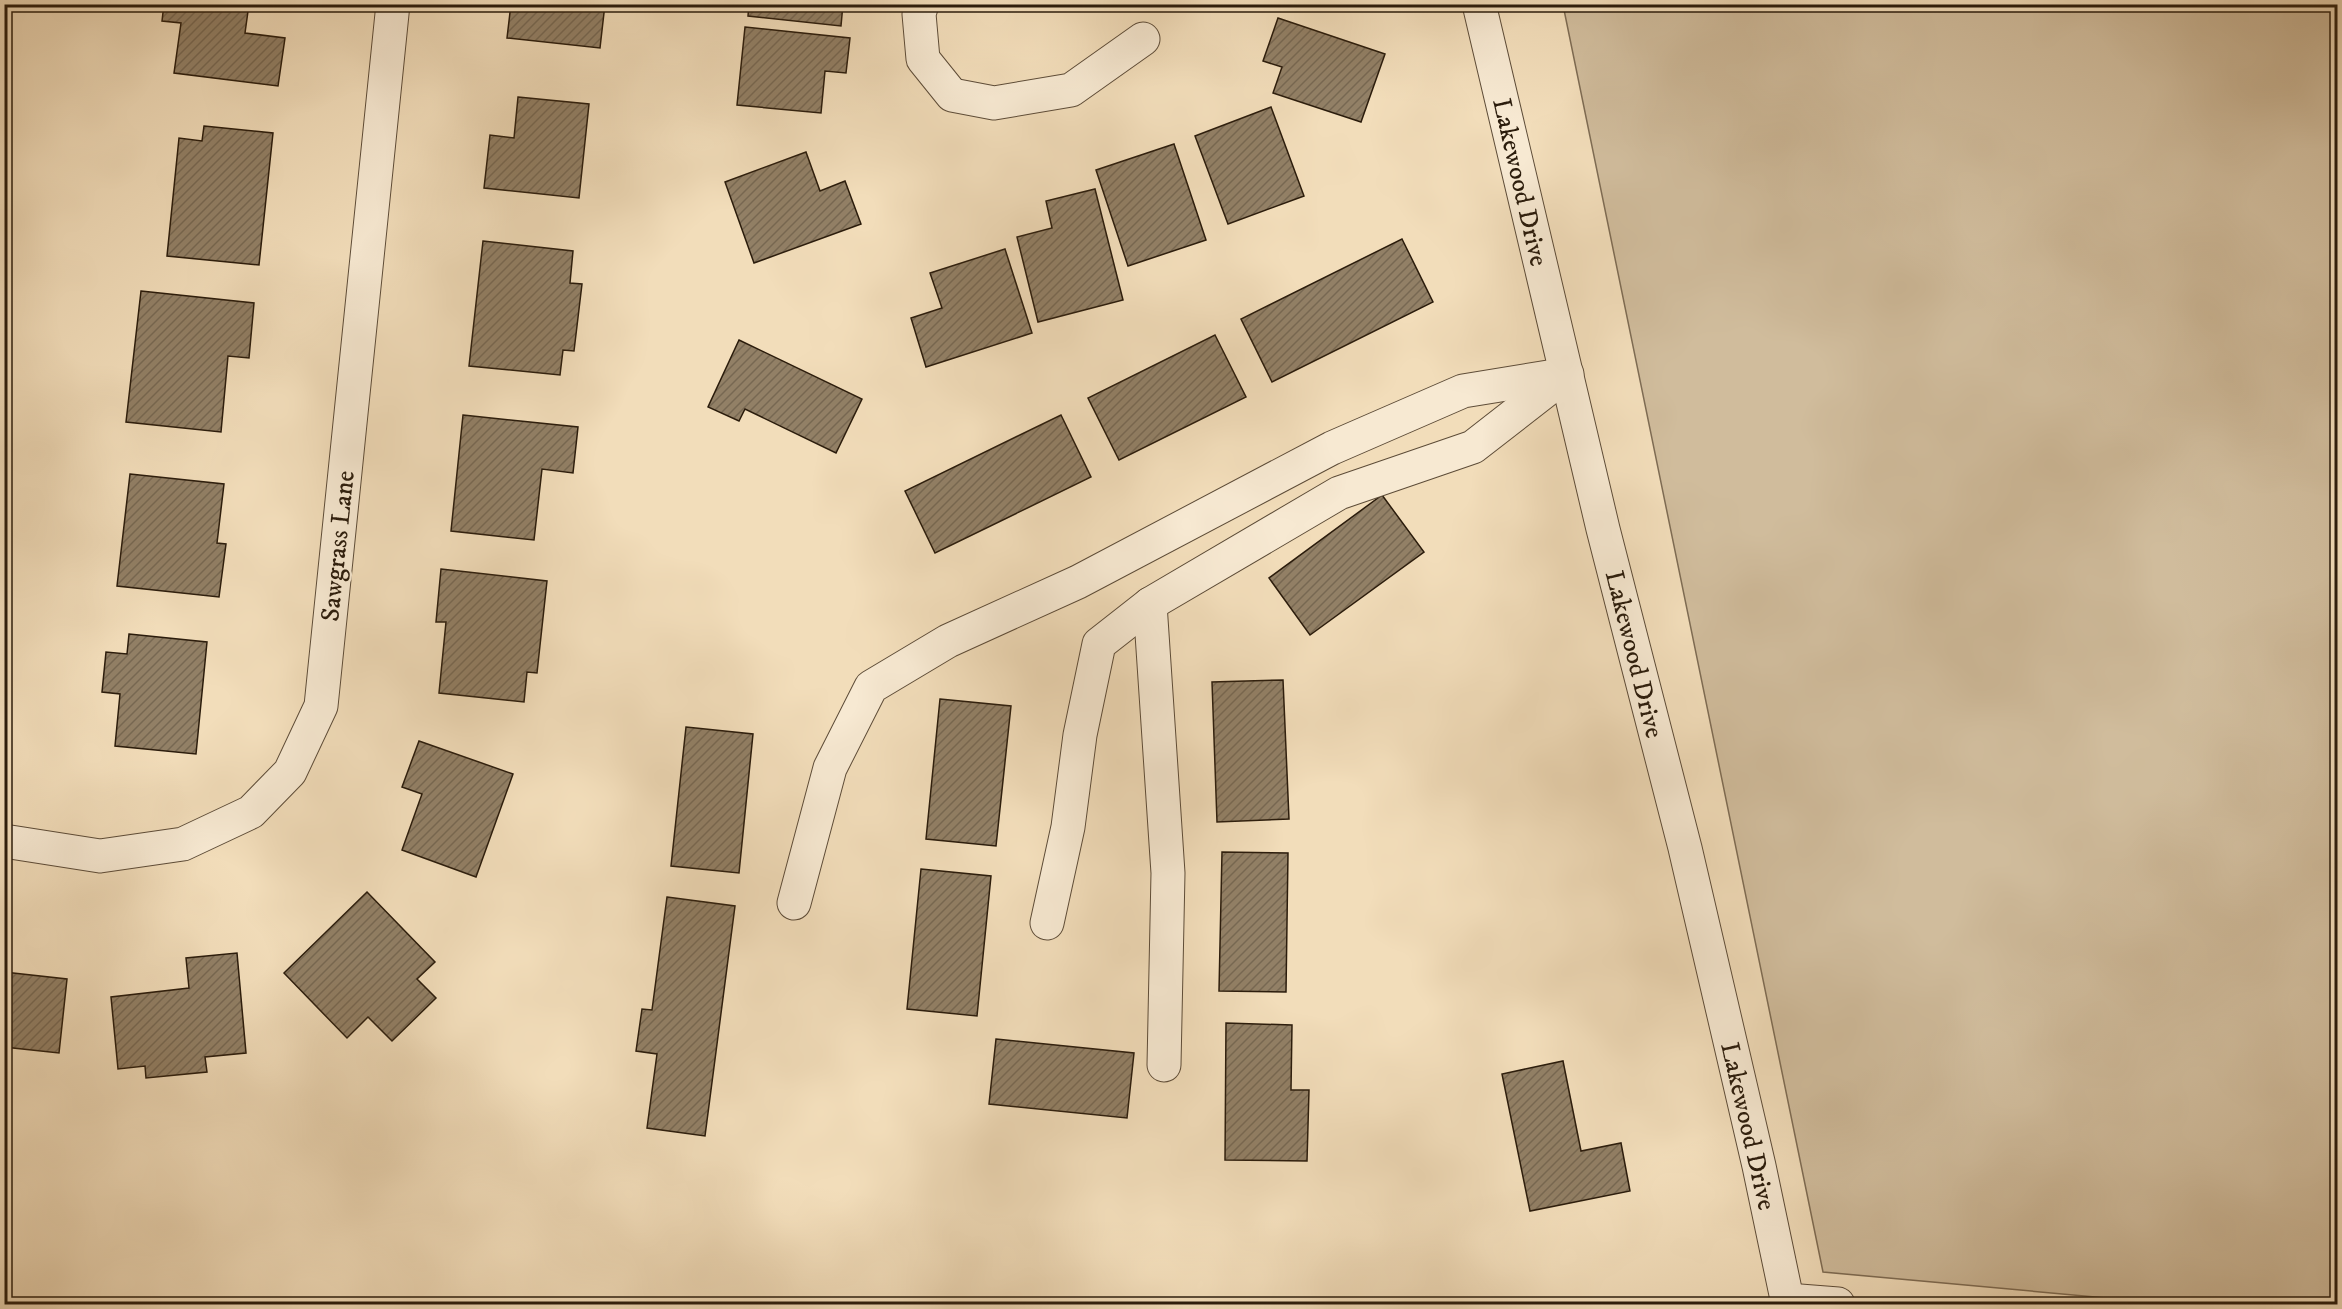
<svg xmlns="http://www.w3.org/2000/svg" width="2342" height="1309" viewBox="0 0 2342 1309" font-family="'IM FELL DW Pica',serif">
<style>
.green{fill:#d0bc9c;stroke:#7e6c54;stroke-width:1.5}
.building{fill:url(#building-hatch);stroke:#2b1c0c;stroke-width:1.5}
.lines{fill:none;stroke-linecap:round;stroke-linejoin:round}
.minor-casing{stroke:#5d4c38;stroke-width:35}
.minor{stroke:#f7e9d2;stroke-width:33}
.labels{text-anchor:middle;stroke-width:4.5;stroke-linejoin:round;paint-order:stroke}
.street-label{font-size:26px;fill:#2b1c0c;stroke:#f7e9d2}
</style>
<defs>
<pattern id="building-hatch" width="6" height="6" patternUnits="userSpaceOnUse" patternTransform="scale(1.5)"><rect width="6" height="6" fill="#928066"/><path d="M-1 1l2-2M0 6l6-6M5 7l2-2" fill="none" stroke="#776852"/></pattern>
</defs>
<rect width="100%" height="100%" fill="#f2ddba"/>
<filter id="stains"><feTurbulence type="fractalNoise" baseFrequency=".00333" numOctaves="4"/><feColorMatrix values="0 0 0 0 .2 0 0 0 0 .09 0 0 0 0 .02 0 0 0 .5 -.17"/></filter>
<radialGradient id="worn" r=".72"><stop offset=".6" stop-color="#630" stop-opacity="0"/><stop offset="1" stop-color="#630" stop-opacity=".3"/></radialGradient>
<path class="green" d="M1563,5H2337V1304H2172L1823,1272Z"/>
<g class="building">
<path d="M164,4H249L245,33L285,38L278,86L174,73L181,23L162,21Z"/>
<path d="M511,4H605L600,48L507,38Z"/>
<path d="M749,4H843L841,26L748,16Z"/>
<path d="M1278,18L1385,54L1361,122L1273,93L1282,67L1263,61Z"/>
<path d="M745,27L850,38L846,73L825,71L821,113L737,105Z"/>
<path d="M518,97L589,104L579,198L484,188L490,135L514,138Z"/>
<path d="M1271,107L1304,196L1228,224L1195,136Z"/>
<path d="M204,126L273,133L259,265L167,256L179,138L202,141Z"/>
<path d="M1174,144L1206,240L1128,266L1096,170Z"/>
<path d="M806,152L820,191L845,181L861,224L754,263L725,182Z"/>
<path d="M1095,189L1123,300L1038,322L1017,237L1052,228L1046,201Z"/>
<path d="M1402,239L1433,302L1272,382L1241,319Z"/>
<path d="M483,241L573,251L570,283L582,284L574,351L563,350L560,375L469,366Z"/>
<path d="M1005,249L1032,333L926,367L911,318L942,308L930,273Z"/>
<path d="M141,291L254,303L249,358L228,356L221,432L126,422Z"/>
<path d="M1215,335L1246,397L1119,460L1088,398Z"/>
<path d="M739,340L862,399L836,453L745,409L739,421L708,407Z"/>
<path d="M463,415L578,427L573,473L542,469L534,540L451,531Z"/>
<path d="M1061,415L1091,477L935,553L905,491Z"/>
<path d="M130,474L224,484L217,543L226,544L219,597L117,586Z"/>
<path d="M1382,495L1424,552L1310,635L1269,578Z"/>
<path d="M441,569L547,581L537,673L527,672L524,702L439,693L446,622H436Z"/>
<path d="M129,634L207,642L196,754L115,746L120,694L102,692L106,652L127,654Z"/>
<path d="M1283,680L1289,819L1217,822L1212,682Z"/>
<path d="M940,699L1011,706L996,846L926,839Z"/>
<path d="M686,727L753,734L739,873L671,866Z"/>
<path d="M419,741L513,774L476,877L402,850L422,794L402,787Z"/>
<path d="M1222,852L1288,853L1286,992L1219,991Z"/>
<path d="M921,869L991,876L977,1016L907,1009Z"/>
<path d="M367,892L435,962L417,979L436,998L392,1041L368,1017L347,1038L284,973Z"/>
<path d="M667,897L735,906L705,1136L647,1128L657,1054L636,1051L642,1009L652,1010Z"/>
<path d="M237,953L246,1053L205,1057L207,1072L146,1078L145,1066L118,1069L111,997L189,988L186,958Z"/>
<path d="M4,972L67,979L59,1053L4,1047Z"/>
<path d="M1226,1023L1292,1025L1291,1090H1309L1307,1161L1225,1160Z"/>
<path d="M996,1039L1134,1053L1127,1118L989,1104Z"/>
<path d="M1563,1061L1581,1151L1621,1143L1630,1191L1530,1211L1502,1074Z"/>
</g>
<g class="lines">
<g class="minor-casing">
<g id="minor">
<path d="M922,4L919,14L923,59L952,95L994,103L1071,90L1143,39"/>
<path d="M1479,4L1603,529L1685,848L1759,1166L1788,1304"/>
<path d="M1150,604L1168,873L1164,1065"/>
<path d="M4,841L100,856L183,844L251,812L290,772L321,706L393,4"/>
<path d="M794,903L830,768L871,687L948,641L1078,582L1332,448L1463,391L1567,374"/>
<path d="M1047,923L1068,827L1080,735L1099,644L1150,604L1339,493L1473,447L1563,377"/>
<path d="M1787,1300L1838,1304"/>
</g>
</g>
<use href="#minor" class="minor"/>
</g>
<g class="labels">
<g class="street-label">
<text transform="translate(1521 182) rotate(77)" y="9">Lakewood Drive</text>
<text transform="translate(337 546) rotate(-84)" y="9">Sawgrass Lane</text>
<text transform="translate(1635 654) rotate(76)" y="9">Lakewood Drive</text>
<text transform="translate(1749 1126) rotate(77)" y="9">Lakewood Drive</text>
</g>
</g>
<rect width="2342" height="1309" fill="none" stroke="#f2ddba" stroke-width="24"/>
<rect x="6" y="6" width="2330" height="1297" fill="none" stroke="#2b1c0c" stroke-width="3"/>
<rect x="12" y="12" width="2318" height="1285" fill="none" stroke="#2b1c0c" stroke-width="1.5"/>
<rect width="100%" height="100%" filter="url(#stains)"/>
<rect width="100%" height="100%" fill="url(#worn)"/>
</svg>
